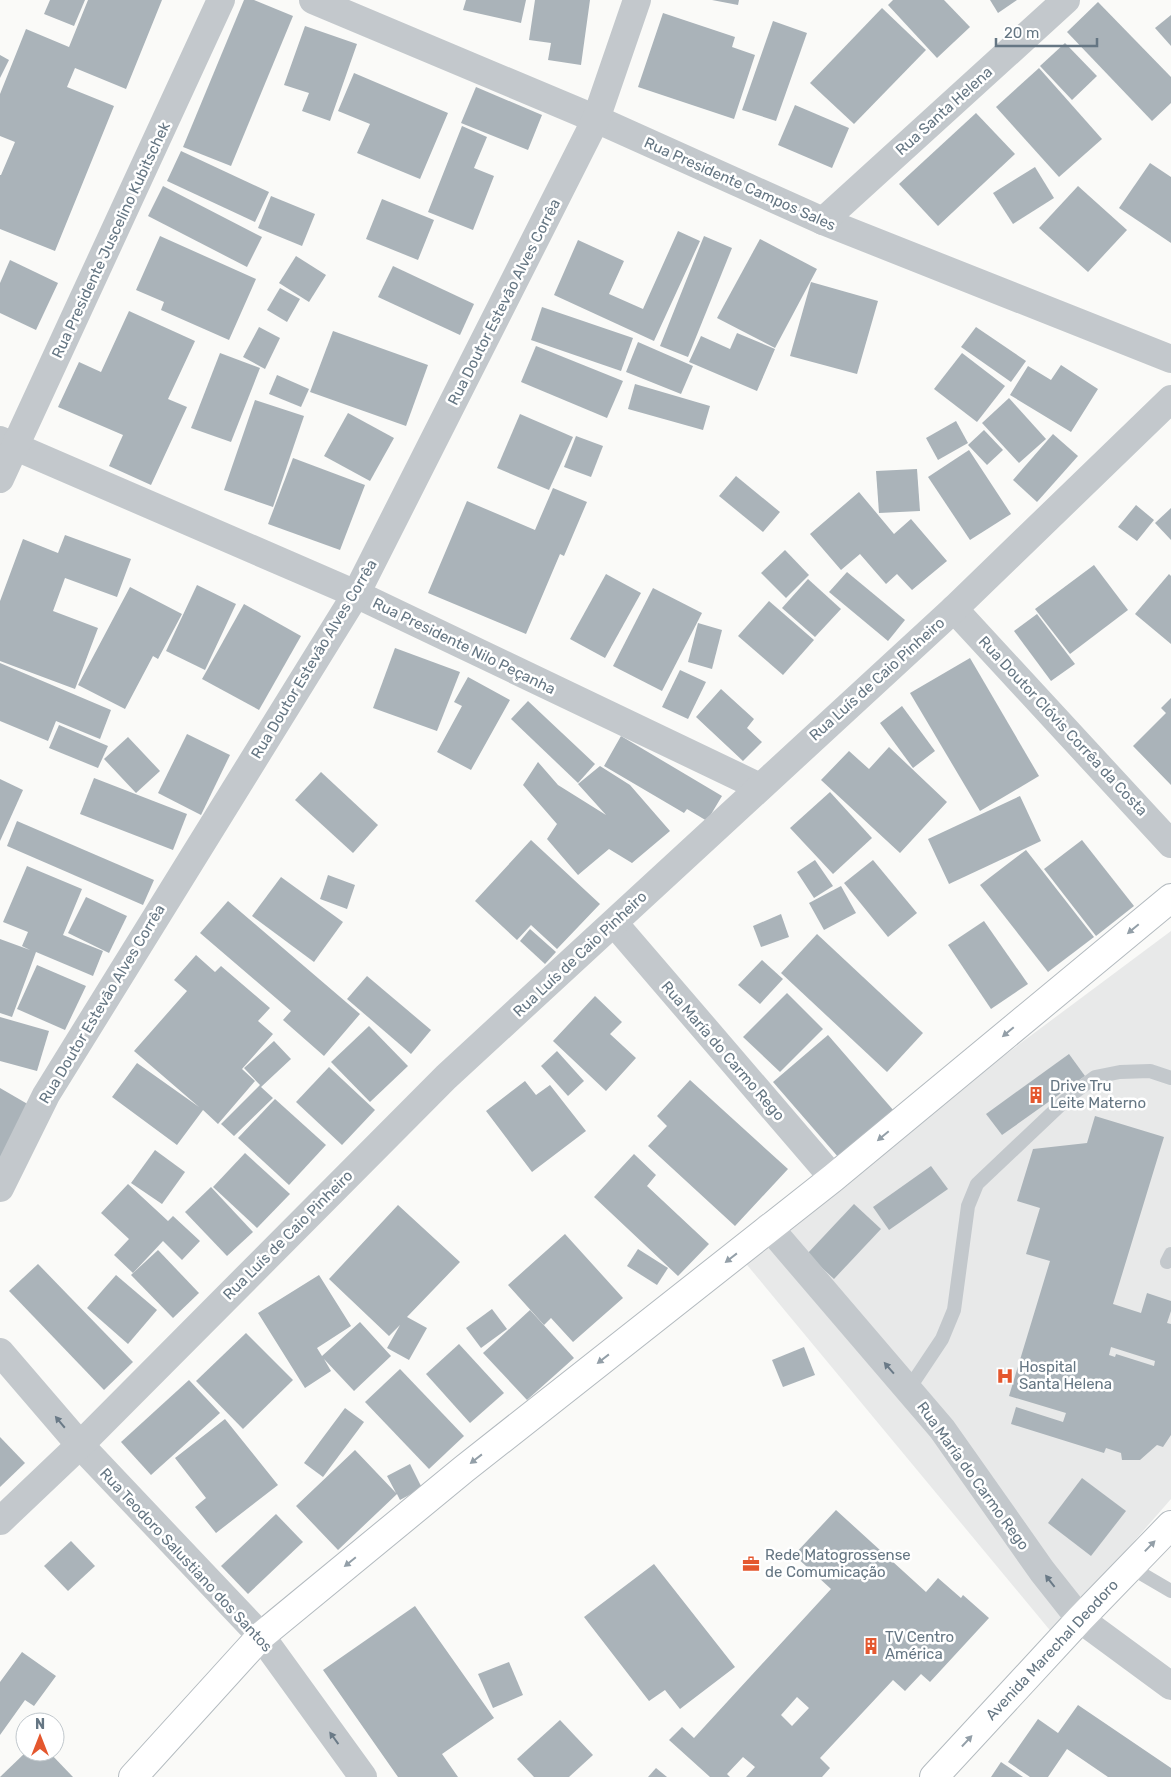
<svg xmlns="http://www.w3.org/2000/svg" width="1171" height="1777" viewBox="0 0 1171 1777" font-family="Rubik,sans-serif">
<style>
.built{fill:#e8e9e9}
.building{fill:#aab3b9;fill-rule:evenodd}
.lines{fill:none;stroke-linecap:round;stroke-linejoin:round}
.secondary-casing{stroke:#b3babf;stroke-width:30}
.service{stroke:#c3c8cc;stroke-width:14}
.minor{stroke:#c3c8cc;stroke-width:28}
.secondary{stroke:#fff;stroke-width:28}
.oneway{fill:#939fa8}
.oneway2{fill:#6a7a87}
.labels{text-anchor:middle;stroke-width:5;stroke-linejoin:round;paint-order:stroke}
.street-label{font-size:15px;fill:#657683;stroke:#fff}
.poi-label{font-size:15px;fill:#657683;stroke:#fff;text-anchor:start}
</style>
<rect width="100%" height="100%" fill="#fafaf8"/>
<path class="built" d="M1171,931V1499L1053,1634L738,1254Z"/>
<g class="building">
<path d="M50,0H85L74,26L44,14Z"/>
<path d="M88,0H162L126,89L75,68L67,87L114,106L55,251L0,229V175H1L15,142L0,136V94L26,29L69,47Z"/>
<path d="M244,0H254L293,16L231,166L183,147Z"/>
<path d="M466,0H526L521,23L463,10Z"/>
<path d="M535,0H590L581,65L548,60L551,43L529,40Z"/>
<path d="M712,0H739L738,5Z"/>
<path d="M893,0H944L970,27L937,58L888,5Z"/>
<path d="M990,0H1017L998,13Z"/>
<path d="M1098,2L1171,77V103L1152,121L1067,32Z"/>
<path d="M882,8L926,50L854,124L810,83Z"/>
<path d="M663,13L735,37L732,47L755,55L734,119L638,87Z"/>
<path d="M1171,15V46L1155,28Z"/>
<path d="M773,21L807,33L776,121L742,110Z"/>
<path d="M305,26L357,44L330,121L302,111L309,93L284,85Z"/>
<path d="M1065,43L1097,76L1072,100L1040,66Z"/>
<path d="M0,55L9,60L0,78Z"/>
<path d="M1039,68L1102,139L1059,177L996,107Z"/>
<path d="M354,73L448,113L420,179L357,153L370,124L338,111Z"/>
<path d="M476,87L542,115L528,150L461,123Z"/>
<path d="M795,105L849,128L832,168L778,145Z"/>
<path d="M976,113L1015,154L938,226L899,184Z"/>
<path d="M462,126L487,137L474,168L494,176L473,230L428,212Z"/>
<path d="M181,151L269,192L255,222L167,181Z"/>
<path d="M1150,163L1171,177V243L1119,208Z"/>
<path d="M1035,167L1054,198L1013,224L993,193Z"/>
<path d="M163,186L262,237L247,267L148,216Z"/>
<path d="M1078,186L1127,230L1088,272L1039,228Z"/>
<path d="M271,196L315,214L302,246L258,228Z"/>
<path d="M382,199L434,220L418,260L366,239Z"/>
<path d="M678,231L700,241L654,341L554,295L578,240L624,261L609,294L643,309Z"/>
<path d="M160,236L256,279L229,340L161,310L164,302L136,290Z"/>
<path d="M704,236L732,248L688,357L660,346Z"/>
<path d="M760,239L817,269L775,348L717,318Z"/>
<path d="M296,256L326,275L309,302L279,283Z"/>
<path d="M10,260L58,283L36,330L0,313V283Z"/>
<path d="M393,266L474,304L460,335L378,297Z"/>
<path d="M811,282L878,301L857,374L790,356Z"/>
<path d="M280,288L300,299L287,322L267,310Z"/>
<path d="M542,307L633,338L621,371L531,340Z"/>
<path d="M129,311L195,341L168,399L187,407L151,485L109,466L123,435L58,407L79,362L101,372Z"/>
<path d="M259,327L280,338L265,369L243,357Z"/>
<path d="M976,327L1026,361L1011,382L961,347Z"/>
<path d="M333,331L428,365L406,426L310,392Z"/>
<path d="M737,333L775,349L757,391L689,362L701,336L730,349Z"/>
<path d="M638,342L693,366L681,394L626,372Z"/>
<path d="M536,346L623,381L607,418L521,382Z"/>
<path d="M220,353L260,368L231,442L191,428Z"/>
<path d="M962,353L1005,386L977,422L934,389Z"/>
<path d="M1061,365L1098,389L1071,432L1010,395L1028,366L1051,380Z"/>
<path d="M277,375L309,389L301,407L269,394Z"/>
<path d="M635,384L710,406L703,430L628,409Z"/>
<path d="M1009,398L1046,439L1019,463L982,423Z"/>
<path d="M255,400L304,416L273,507L224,490Z"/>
<path d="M348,413L394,438L370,481L324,456Z"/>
<path d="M520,414L573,437L549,490L497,468Z"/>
<path d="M956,421L968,443L938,460L926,438Z"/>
<path d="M984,430L1003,450L987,465L968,445Z"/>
<path d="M1053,434L1078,456L1037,502L1013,480Z"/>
<path d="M576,436L603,446L591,477L564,467Z"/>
<path d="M969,450L1011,514L970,540L928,477Z"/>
<path d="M293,458L365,485L340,550L268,524Z"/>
<path d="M917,469L920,511L879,513L876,471Z"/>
<path d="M736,476L780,512L763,532L719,496Z"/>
<path d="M553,488L587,502L564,556L560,554L526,634L428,593L467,501L535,530Z"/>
<path d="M859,492L894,534L911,519L947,561L912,590L897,574L886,584L860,554L841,570L810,534Z"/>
<path d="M1136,505L1154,520L1137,541L1118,527Z"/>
<path d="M1171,508V540L1155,523Z"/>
<path d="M65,535L131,559L117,597L65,578L53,611L98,628L75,689L0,661V601L23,539L58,553Z"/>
<path d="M785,550L809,575L786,598L761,573Z"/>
<path d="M1094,565L1128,610L1070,654L1035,609Z"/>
<path d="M847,572L905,620L888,641L829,592Z"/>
<path d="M606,574L641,593L605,658L570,639Z"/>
<path d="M1169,574L1171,576V644L1135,614Z"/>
<path d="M808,579L841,609L815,637L782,608Z"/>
<path d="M197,585L236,604L205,670L166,651Z"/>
<path d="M130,587L182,614L158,659L153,656L125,709L78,685Z"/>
<path d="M653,588L702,613L662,691L613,666Z"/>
<path d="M769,601L814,640L783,675L738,636Z"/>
<path d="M244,604L301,636L259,710L202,679Z"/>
<path d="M1037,614L1075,664L1051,681L1014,631Z"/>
<path d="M698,623L722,630L712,669L688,662Z"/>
<path d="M395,648L460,672L437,731L373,708Z"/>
<path d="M970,658L1039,776L980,811L910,693Z"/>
<path d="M0,663L111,710L100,739L56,721L48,741L0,721Z"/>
<path d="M680,670L706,682L688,719L662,707Z"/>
<path d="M468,677L510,700L471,770L437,752L462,706L454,702Z"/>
<path d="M721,689L754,719L747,728L762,742L743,761L696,717Z"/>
<path d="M1171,698V785L1133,746L1166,713L1161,708Z"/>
<path d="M528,701L595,764L578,783L511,719Z"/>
<path d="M902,706L935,751L913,768L880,723Z"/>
<path d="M59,725L108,746L98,768L49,748Z"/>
<path d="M187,734L230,755L201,815L158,793Z"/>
<path d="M621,736L722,796L707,821L687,809L684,813L604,766Z"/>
<path d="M128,737L160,771L136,793L104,759Z"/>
<path d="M889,747L947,802L900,853L821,780L849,751L869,769Z"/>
<path d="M538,762L558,785L606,815L578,784L600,766L630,785L670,831L632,863L609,849L578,875L547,839L557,824L523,785Z"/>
<path d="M321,772L378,825L353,853L295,800Z"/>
<path d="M94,778L187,814L173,850L80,814Z"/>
<path d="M0,779L23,790L0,841Z"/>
<path d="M830,792L872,838L833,874L790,828Z"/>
<path d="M1020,796L1041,841L949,884L928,839Z"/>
<path d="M17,821L154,880L143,905L7,846Z"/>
<path d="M531,840L600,904L557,949L531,925L517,940L475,901Z"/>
<path d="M1082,840L1134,906L1096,936L1044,869Z"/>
<path d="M1026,850L1094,937L1048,972L980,885Z"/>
<path d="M815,860L833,886L814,898L797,872Z"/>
<path d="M873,860L917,913L888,937L844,883Z"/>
<path d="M27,866L82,889L63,935L103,951L93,976L36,952L12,1017L0,1013V939L30,950L22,946L28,932L3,922Z"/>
<path d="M328,875L355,885L347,909L320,899Z"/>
<path d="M281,877L343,922L314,962L252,916Z"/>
<path d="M841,886L856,913L824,930L809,903Z"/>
<path d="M86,897L127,916L109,953L68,933Z"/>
<path d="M228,901L360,1014L324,1056L283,1020L291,1011L200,933Z"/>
<path d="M781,914L789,937L761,947L753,926Z"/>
<path d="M984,921L1028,984L991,1009L948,945Z"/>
<path d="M530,929L556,952L545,964L520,941Z"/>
<path d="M817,934L923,1033L887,1072L781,973Z"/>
<path d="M196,955L215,972L221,966L270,1008L258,1021L273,1034L242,1069L255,1081L218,1124L203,1110L177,1145L112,1097L137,1063L199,1107L134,1051L187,991L174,980Z"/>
<path d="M762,960L783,979L760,1004L738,985Z"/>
<path d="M37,965L86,986L65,1030L17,1009Z"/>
<path d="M367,976L431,1030L411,1054L347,999Z"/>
<path d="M787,993L823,1029L780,1072L743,1037Z"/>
<path d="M595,996L622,1022L610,1034L636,1058L606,1091L553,1041Z"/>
<path d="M0,1017L49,1031L37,1071L0,1061Z"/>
<path d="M369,1026L408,1066L370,1102L331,1062Z"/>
<path d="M828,1035L894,1111L839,1158L773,1082Z"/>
<path d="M274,1041L291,1059L261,1087L273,1098L234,1136L221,1124L260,1085L244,1068Z"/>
<path d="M557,1051L584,1081L568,1096L541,1066Z"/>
<path d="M1069,1054L1085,1076L1002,1135L986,1114Z"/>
<path d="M329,1067L375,1110L342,1145L296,1102Z"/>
<path d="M690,1080L788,1169L735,1226L648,1146L667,1126L657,1116Z"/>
<path d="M525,1081L536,1095L550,1085L586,1131L532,1172L486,1111Z"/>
<path d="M0,1088L31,1106L0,1159Z"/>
<path d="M275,1099L326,1145L289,1185L238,1138Z"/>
<path d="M1095,1116L1164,1137L1113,1304L1141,1313L1147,1293L1171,1301V1311L1167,1323L1171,1324V1435L1163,1447L1157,1445L1140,1460H1122L1121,1453L1106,1448L1104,1453L1011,1424L1016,1407L1063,1422L1066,1413L1009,1396L1050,1261L1026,1254L1040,1208L1017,1201L1033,1149L1087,1143ZM1111,1347L1155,1361L1154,1366L1116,1354L1115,1357L1109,1355Z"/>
<path d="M155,1150L185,1172L162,1204L131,1183Z"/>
<path d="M245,1153L290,1194L257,1228L213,1187Z"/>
<path d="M634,1154L656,1175L647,1186L709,1244L678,1276L594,1197Z"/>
<path d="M931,1166L948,1189L889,1230L873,1207Z"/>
<path d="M128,1184L168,1221L173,1216L200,1241L182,1260L163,1241L133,1273L114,1255L129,1239L101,1213Z"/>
<path d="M211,1187L253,1232L227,1256L185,1212Z"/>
<path d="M854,1204L881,1229L834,1279L807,1254Z"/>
<path d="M398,1205L460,1262L407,1317L427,1328L409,1360L387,1348L400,1325L389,1336L329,1279Z"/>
<path d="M565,1234L623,1298L573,1342L551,1318L544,1325L508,1285Z"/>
<path d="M638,1249L668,1268L657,1285L627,1266Z"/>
<path d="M158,1250L199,1293L173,1318L131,1275Z"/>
<path d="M38,1264L133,1362L104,1390L9,1291Z"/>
<path d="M116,1275L157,1310L128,1344L87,1308Z"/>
<path d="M319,1275L351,1326L317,1348L322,1356L360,1322L391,1356L354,1391L324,1359L331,1371L305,1388L258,1313Z"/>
<path d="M492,1309L507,1329L481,1348L466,1328Z"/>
<path d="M530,1310L574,1358L527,1400L483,1353Z"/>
<path d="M246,1333L293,1380L243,1429L196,1381Z"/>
<path d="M459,1344L504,1393L470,1423L426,1374Z"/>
<path d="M804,1347L815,1375L783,1387L772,1360Z"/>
<path d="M400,1369L464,1436L429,1469L365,1402Z"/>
<path d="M189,1380L220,1413L151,1475L121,1442Z"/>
<path d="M345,1408L364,1422L323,1477L304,1463Z"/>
<path d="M225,1419L278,1485L216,1533L195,1507L206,1498L175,1458Z"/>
<path d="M0,1437L25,1463L0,1487Z"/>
<path d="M355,1450L396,1493L387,1476L410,1464L422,1488L400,1500L397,1494L338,1550L296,1506Z"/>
<path d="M1082,1478L1126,1511L1091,1556L1048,1523Z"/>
<path d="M836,1510L926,1592L938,1578L961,1598L963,1595L989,1618L930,1682L921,1674L905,1691L893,1680L820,1758L830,1768L822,1777H746L755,1767L743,1757L727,1774L730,1777H710L669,1740L682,1727L694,1738L831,1589L794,1555ZM797,1697L809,1708L792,1726L781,1715Z"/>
<path d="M276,1514L303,1542L248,1594L221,1566Z"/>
<path d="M71,1541L95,1566L68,1591L44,1566Z"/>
<path d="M654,1564L735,1667L680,1709L665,1690L649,1701L584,1617Z"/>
<path d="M415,1606L494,1718L442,1754L458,1777H398L323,1670Z"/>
<path d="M22,1652L56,1676L34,1706L25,1700L0,1735V1682Z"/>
<path d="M509,1662L523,1695L493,1708L478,1674Z"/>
<path d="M1078,1705L1171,1768V1777H1108L1067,1749L1048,1777H1030L1008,1762L1038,1719L1058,1733Z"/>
<path d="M560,1720L593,1755L569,1777H534L517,1759Z"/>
<path d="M26,1752H49L73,1777H0Z"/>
<path d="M1001,1762L1023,1777H991Z"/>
<path d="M656,1768L667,1777H648Z"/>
</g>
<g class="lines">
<g class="secondary-casing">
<g id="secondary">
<path d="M133,1777L261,1636L464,1469L833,1178L1171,898"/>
<path d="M934,1777L1080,1619L1171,1525"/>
</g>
</g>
<g class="service">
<path d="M1167,1262L1171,1254"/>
<path d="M908,1390L942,1339L954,1310L968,1206L977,1184L1071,1095L1095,1077L1120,1072L1150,1071L1171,1078"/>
<path d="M1130,1567L1171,1591"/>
</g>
<g class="minor">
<path d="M313,0L596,119L823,221L1171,359"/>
<path d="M823,221L1066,0"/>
<path d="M0,440L356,594L760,787"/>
<path d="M0,479L221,0"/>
<path d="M954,609L1171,844"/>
<path d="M614,923L833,1178"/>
<path d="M0,1188L46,1095L356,594L596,119L637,0"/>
<path d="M769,1227L942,1429L1042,1571L1080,1619L1171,1686"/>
<path d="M0,1352L80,1445L261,1636L363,1777"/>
<path d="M0,1521L80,1445L446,1077L954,609L1171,399"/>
</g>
<use href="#secondary" class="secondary"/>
</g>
<defs><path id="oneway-solid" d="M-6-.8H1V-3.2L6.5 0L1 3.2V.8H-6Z" transform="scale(1.25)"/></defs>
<g class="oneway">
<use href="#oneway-solid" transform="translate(1133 929) rotate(140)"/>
<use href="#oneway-solid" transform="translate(1008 1032) rotate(140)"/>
<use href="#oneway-solid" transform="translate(883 1136) rotate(140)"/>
<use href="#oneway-solid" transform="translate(731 1258) rotate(142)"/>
<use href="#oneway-solid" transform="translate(603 1359) rotate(142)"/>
<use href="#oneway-solid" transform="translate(476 1459) rotate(142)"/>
<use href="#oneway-solid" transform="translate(1150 1546) rotate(-46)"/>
<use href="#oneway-solid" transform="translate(350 1562) rotate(141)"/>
<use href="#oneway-solid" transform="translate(967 1741) rotate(-47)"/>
</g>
<g class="oneway2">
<use href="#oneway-solid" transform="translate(889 1368) rotate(-131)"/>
<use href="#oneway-solid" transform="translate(60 1422) rotate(-130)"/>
<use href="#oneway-solid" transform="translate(1050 1581) rotate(-128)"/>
<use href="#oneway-solid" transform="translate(334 1738) rotate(-126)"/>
</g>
<defs>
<g id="building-bare" transform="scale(1.35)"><path d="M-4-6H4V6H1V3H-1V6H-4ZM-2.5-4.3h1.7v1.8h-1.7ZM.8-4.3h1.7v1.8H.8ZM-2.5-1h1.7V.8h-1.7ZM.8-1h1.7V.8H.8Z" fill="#e4572e" stroke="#fff" stroke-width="2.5" paint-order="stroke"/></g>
<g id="hospital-bare" transform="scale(1.35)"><path d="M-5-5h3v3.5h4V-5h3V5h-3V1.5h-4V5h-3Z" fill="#e4572e" stroke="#fff" stroke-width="2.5" paint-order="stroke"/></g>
<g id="office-bare" transform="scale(1.35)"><path d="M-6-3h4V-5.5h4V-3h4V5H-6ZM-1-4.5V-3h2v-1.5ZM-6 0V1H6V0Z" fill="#e4572e" stroke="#fff" stroke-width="2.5" paint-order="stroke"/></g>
</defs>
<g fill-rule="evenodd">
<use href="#building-bare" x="1036" y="1095"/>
<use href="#hospital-bare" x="1005" y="1376"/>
<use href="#office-bare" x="751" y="1564"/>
<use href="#building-bare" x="871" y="1646"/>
</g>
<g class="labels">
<g class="street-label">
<text transform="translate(944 111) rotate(-42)" y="5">Rua Santa Helena</text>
<text transform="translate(740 184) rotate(24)" y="5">Rua Presidente Campos Sales</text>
<text transform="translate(111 240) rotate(-65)" y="5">Rua Presidente Juscelino Kubitschek</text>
<text transform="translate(504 302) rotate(-63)" y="5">Rua Doutor Estevão Alves Corrêa</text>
<text transform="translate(464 646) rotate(26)" y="5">Rua Presidente Nilo Peçanha</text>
<text transform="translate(314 659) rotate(-59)" y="5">Rua Doutor Estevão Alves Corrêa</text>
<text transform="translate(877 679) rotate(-42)" y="5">Rua Luís de Caio Pinheiro</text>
<text transform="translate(1063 726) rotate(47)" y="5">Rua Doutor Clóvis Corrêa da Costa</text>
<text transform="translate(580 954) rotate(-43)" y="5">Rua Luís de Caio Pinheiro</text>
<text transform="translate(102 1004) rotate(-59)" y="5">Rua Doutor Estevão Alves Corrêa</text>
<text transform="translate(723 1051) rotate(49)" y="5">Rua María do Carmo Rego</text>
<text transform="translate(288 1235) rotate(-45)" y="5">Rua Luís de Caio Pinheiro</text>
<text transform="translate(973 1476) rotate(54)" y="5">Rua María do Carmo Rego</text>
<text transform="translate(186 1560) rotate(47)" y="5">Rua Teodoro Salustiano dos Santos</text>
<text transform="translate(1052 1650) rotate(-47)" y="5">Avenida Marechal Deodoro</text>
</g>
<g class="poi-label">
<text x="1050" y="1091">Drive Tru<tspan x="1050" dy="17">Leite Materno</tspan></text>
<text x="1019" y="1372">Hospital<tspan x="1019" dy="17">Santa Helena</tspan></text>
<text x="765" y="1560">Rede Matogrossense<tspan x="765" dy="17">de Comumicação</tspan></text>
<text x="885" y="1642">TV Centro<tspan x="885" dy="17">América</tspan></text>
</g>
</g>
<g transform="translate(40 1737)"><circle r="24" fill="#ffffff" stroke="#c1c8cd"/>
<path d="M0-4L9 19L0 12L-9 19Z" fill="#e4572e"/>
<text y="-8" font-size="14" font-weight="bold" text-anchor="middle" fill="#657683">N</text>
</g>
<path d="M996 38v8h101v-8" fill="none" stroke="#657683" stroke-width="2.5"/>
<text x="1004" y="38" font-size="15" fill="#657683" stroke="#ffffff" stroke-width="4" paint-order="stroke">20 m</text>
</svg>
